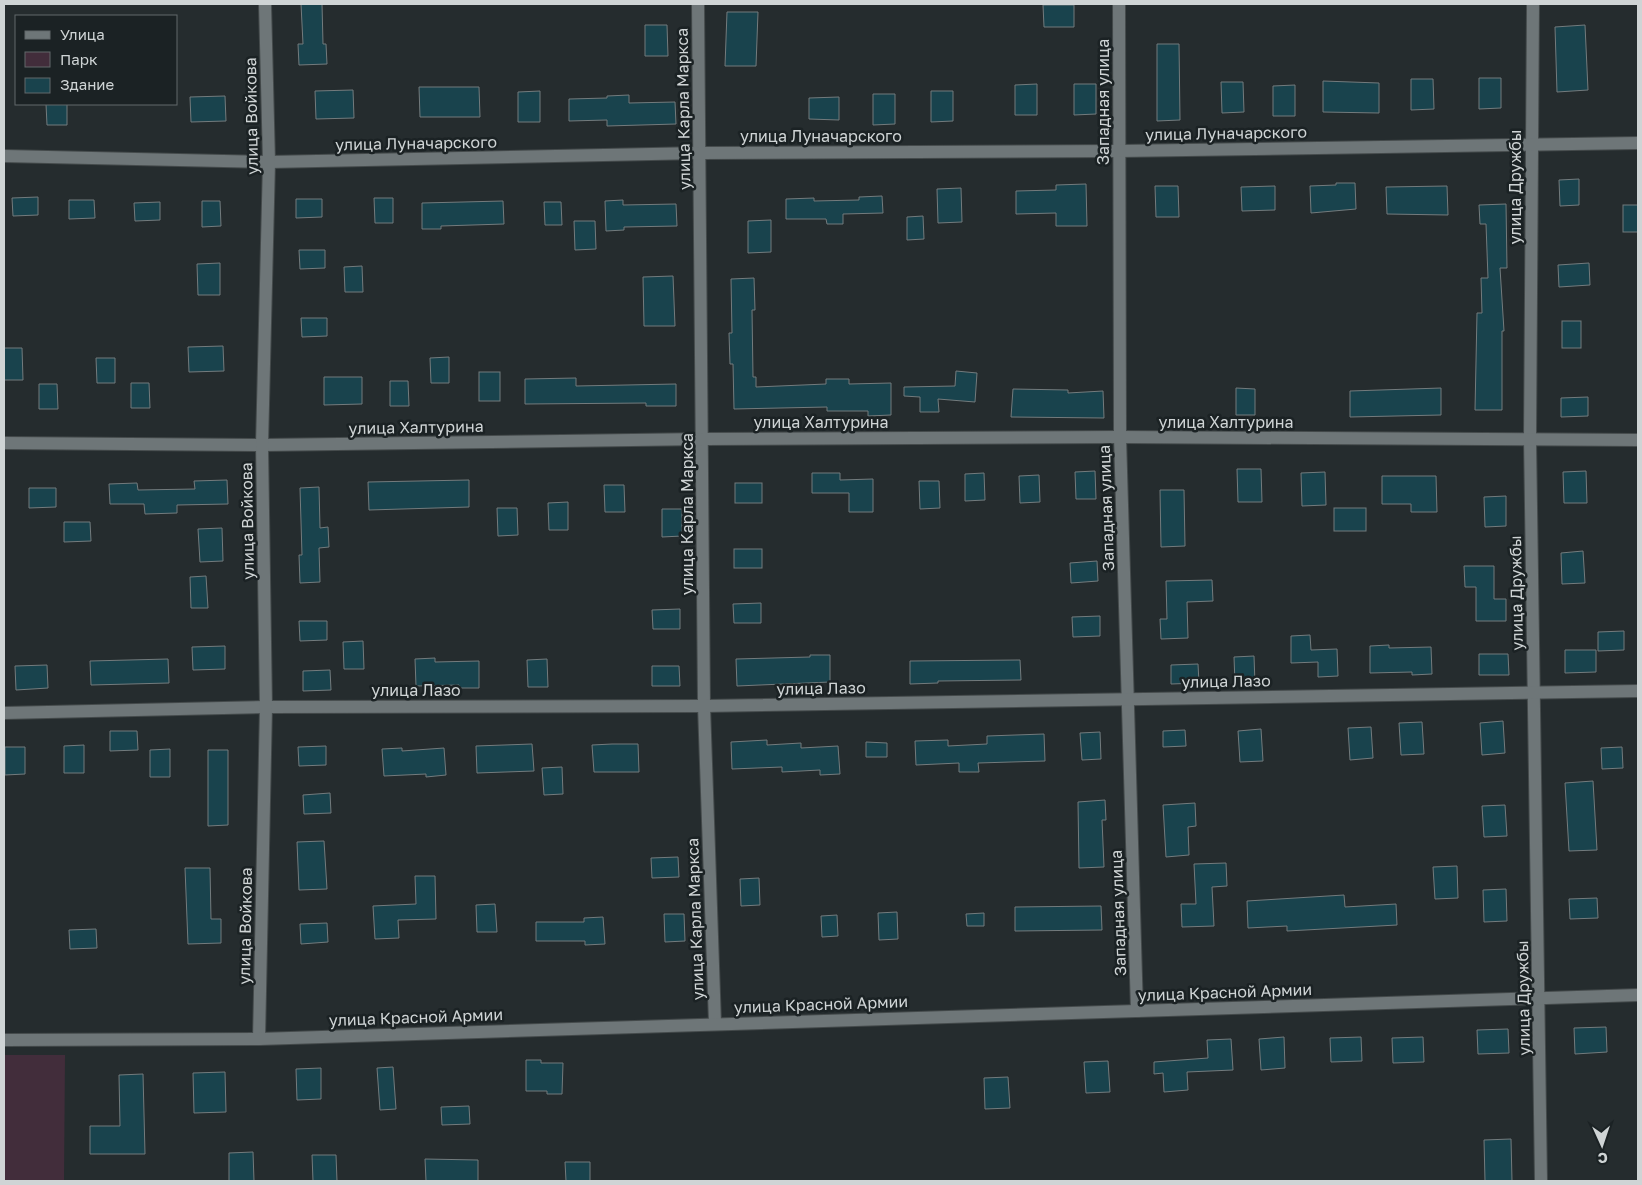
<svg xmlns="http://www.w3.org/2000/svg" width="1642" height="1185" viewBox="0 0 1642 1185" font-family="'Golos Text',sans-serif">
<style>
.green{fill:#422d3b}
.building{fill:#19434d;stroke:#737b7d}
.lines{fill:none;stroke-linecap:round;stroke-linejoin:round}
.minor-casing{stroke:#444a4b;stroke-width:14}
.minor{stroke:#6e7678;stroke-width:12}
.labels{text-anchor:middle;stroke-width:5;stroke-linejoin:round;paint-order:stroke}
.street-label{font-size:16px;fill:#cfd4d5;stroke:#1b2224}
</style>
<rect width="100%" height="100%" fill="#252c2e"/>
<path class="green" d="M4,1055H65L64,1181H4Z"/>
<g class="building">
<path d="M301,4H322L323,44H326L327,64L299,65L298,44H303Z"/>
<path d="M1043,5H1074V27H1044Z"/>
<path d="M727,12H758L756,66H725Z"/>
<path d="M645,25H667L668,56H645Z"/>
<path d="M1585,25L1588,90L1557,92L1555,27Z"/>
<path d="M1157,44H1179L1180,120L1157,121Z"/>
<path d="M1479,78H1501V108L1479,109Z"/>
<path d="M1411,79H1433L1434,109L1411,110Z"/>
<path d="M1323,81L1379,83V113L1323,112Z"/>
<path d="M1221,82H1243L1244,112L1222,113Z"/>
<path d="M1037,84V115H1015V85Z"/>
<path d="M1074,84H1096V114L1074,115Z"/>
<path d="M1295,85V116H1273V86Z"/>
<path d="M419,87H479L480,117H420Z"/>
<path d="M353,90L354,118L316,119L315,91Z"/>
<path d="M540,91V122H518V92Z"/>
<path d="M931,91H953V121L931,122Z"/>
<path d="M873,94H895V124L873,125Z"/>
<path d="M629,95V103L675,102L676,124L607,126V120L569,121V99L607,98V96Z"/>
<path d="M225,96L226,121L191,122L190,97Z"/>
<path d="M839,97V120L809,119V98Z"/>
<path d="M46,104H67V125H47Z"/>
<path d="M1579,179V205L1560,206L1559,180Z"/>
<path d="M1336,183H1355L1356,209L1311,213L1310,186L1336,185Z"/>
<path d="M1086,184L1087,226H1056V213L1016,214V191L1056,190V185Z"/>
<path d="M1155,186H1178L1179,217H1156Z"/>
<path d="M1275,186V210L1242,211L1241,187Z"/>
<path d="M1447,186L1448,215L1387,214L1386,187Z"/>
<path d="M961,188L962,222L938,223L937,189Z"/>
<path d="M882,196L883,213L843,214V224H827L826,219H786V199L814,198V201L859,200V197Z"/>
<path d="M38,197V215L13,216L12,198Z"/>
<path d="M374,198H393V223H375Z"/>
<path d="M296,199H322V217L296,218Z"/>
<path d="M69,200H94L95,218L69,219Z"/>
<path d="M623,200V205L676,204L677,226L624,227V230L606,231L605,201Z"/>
<path d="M202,201H220L221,226L202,227Z"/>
<path d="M503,201L504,224L441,226V229H422V203Z"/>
<path d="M160,202V220L135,221L134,203Z"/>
<path d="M544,202H561L562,225H545Z"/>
<path d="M1506,204L1507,268H1500L1504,331H1502V410H1475L1477,313H1482L1481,278H1488L1486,224H1480L1479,205Z"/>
<rect x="1623" y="205" width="15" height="27"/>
<path d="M923,216L924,239L907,240V217Z"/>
<path d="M771,220V252L748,253V221Z"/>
<path d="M574,221H595L596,249L575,250Z"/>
<path d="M299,250H325V268L300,269Z"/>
<path d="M220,263V295H198L197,264Z"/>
<path d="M1589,263L1590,285L1559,287L1558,265Z"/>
<path d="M362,266L363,292H345L344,267Z"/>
<path d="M673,276L675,326H644L643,277Z"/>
<path d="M754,278L755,310H752L753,377H756V387L826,384V379H849V384L891,383V415L868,416V411H827V407L734,409L733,364H730L729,333H732L731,279Z"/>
<path d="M301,318H327V336L302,337Z"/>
<rect x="1562" y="321" width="19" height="27"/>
<path d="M223,346L224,371L189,372L188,347Z"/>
<path d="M4,348H22L23,380H4Z"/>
<path d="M449,357V383H431L430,358Z"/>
<path d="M96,358H115V383H97Z"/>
<path d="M956,371L977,373L975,402L938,399L939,412H920V397L904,396V387L955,386Z"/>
<rect x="479" y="372" width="21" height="29"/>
<path d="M324,377H362V404L324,405Z"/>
<path d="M576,378V386L676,384V406H646V403L525,404V379Z"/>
<path d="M390,381H408L409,406H390Z"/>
<path d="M131,383H149L150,408H131Z"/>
<path d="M39,384H57L58,409H39Z"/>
<path d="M1236,388L1255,389V415H1236Z"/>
<path d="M1441,388V415L1350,417V391Z"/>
<path d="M1013,389L1068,390V393L1103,391L1104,418L1011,417Z"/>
<path d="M1588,397V416L1561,417V398Z"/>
<path d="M1237,469H1261L1262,502H1238Z"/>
<path d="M1095,471L1096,499H1076L1075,472Z"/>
<path d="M1586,471L1587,503H1564L1563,472Z"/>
<path d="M1325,472L1326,505L1302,506L1301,473Z"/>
<path d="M812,473H840V480L873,479V512H849V493H812Z"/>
<path d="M984,473L985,500L965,501V474Z"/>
<path d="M1039,475L1040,502L1020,503L1019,476Z"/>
<path d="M1382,476H1436L1437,512H1411V504H1382Z"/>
<path d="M227,480L228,504L177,505V513L145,514L144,504H110L109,484L137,483L138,490L195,489L194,481Z"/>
<path d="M469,480V507L369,510L368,482Z"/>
<path d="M919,481H939L940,508L920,509Z"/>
<rect x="735" y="483" width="27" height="20"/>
<path d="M604,485H624L625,512H605Z"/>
<path d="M319,487L320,528L328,527L329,547L319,548L320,582L300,583L299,555H302L300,488Z"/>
<path d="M29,488H56V507L29,508Z"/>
<path d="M1160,490H1184L1185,546L1161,547Z"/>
<path d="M1506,496V526L1485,527L1484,497Z"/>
<path d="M568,502V530H549L548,503Z"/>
<path d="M497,508H517L518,535L498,536Z"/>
<rect x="1334" y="508" width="32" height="23"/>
<path d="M662,509H682V536L662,537Z"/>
<path d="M64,522H90L91,541L64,542Z"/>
<path d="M222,528L223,561L200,562L198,529Z"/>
<rect x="734" y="549" width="28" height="19"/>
<path d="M1583,551L1585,583L1562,584L1561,553Z"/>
<path d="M1097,561L1098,581L1071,583L1070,563Z"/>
<path d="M1464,566H1494V599H1506V621H1476V587H1465Z"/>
<path d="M206,576L208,608H191L190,577Z"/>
<path d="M1212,580L1213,601L1187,602L1188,638L1161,639L1160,619H1167L1166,581Z"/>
<path d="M761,603V623H734L733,604Z"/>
<path d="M680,609V629H653L652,610Z"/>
<path d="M1100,616V636L1073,637L1072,617Z"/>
<path d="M299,621H327V640L300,641Z"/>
<path d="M1624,631V650L1598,651V632Z"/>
<path d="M1310,635L1311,650L1337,649L1338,676L1318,677V662L1291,663V636Z"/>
<path d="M363,641L364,669H344L343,642Z"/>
<path d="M1389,645V648L1431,647L1432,674L1412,675V672L1370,673V646Z"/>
<path d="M225,646V669L193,670L192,647Z"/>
<path d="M1565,650H1596V672L1565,673Z"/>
<path d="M1479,654H1508L1509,675H1479Z"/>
<path d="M810,655H830V682L737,686L736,659L810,657Z"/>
<path d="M1254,656L1255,684H1235L1234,657Z"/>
<path d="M435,658V662L479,661V688H459V685L416,686L415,659Z"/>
<path d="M168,659L169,683L91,685L90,661Z"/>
<path d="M547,659L548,687H528L527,660Z"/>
<path d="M1020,660L1021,680L938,681V683L910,684V661Z"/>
<path d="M1198,664L1199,683L1171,684V665Z"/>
<path d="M47,665L48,688L16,690L15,666Z"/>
<path d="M652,666H679L680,686H652Z"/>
<path d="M330,670L331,690L303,691V671Z"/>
<path d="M1503,721L1505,753L1482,755L1480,723Z"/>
<path d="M1422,722L1424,754L1401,755L1399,723Z"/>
<path d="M1371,727L1373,758L1350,760L1348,728Z"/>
<path d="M1261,729L1263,761L1240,762L1238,731Z"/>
<path d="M1185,730L1186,746L1163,747V731Z"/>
<path d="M110,731H137L138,750L110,751Z"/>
<path d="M1100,732L1101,759L1082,760L1080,733Z"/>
<path d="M1044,734L1045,761L978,763L979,772H959V763L916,765L915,741L948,740V746L987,744V736Z"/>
<path d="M767,740V745L801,743V748L838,746L840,774L820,775V770L782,772V767L732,769L731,742Z"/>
<path d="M866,742L887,743V757H866Z"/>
<path d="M532,744L534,771L477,773L476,746Z"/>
<path d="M612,744H638L639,772H594L592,745Z"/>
<path d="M84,745V773H64V746Z"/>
<path d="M326,746V765L299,766L298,747Z"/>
<path d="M5,747H25V774L5,775Z"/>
<path d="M1622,747L1623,768L1602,769L1601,748Z"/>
<path d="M402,748V751L444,748L446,775L426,777V774L384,776L382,749Z"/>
<path d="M170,749V777H150V750Z"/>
<path d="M208,750H228V825L208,826Z"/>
<path d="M562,767L563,794L544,795L542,768Z"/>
<path d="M1593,781L1597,850L1569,851L1565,783Z"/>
<path d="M330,793L331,813L304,814L303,795Z"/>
<path d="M1105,800L1106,820H1102L1104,867L1079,868L1078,802Z"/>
<path d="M1195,803L1196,826L1188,827L1189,855L1166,857L1163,805Z"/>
<path d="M1505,805L1507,836L1484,837L1482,806Z"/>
<path d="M324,841L327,889L299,890L297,842Z"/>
<path d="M678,857L679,877L652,878L651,858Z"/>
<path d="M1226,863L1227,886L1212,887L1214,926L1182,927L1181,904H1196L1194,864Z"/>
<path d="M1457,866L1458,898L1435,899L1433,867Z"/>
<path d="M185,868H210L211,919H221V943L188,944Z"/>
<path d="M415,876H435L436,919L398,920L399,938L375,939L373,906L416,904Z"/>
<path d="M759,878L760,905L741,906L740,879Z"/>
<path d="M1506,889L1507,921L1484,922L1483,890Z"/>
<path d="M1344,895L1345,907L1396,904L1397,925L1287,931V926L1248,928L1247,901Z"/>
<path d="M1597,898L1598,918L1570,919L1569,899Z"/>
<path d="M495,904L497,932H477L476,905Z"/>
<path d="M1101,906L1102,930L1015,931V907Z"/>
<path d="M897,912L898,939L879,940L878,913Z"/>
<path d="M984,913V926H967L966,914Z"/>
<path d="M664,914H684L685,941L665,942Z"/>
<path d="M837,915L838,936L822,937L821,916Z"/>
<path d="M603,917L605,944L585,945V941H536V922H584V918Z"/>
<path d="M327,923L328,942L301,944L300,924Z"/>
<path d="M96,929L97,948L70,949L69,930Z"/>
<path d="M1606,1027L1607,1052L1575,1054L1574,1028Z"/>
<path d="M1508,1029L1509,1053L1478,1054L1477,1030Z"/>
<path d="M1284,1037L1285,1068L1261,1070L1259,1039Z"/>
<path d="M1361,1037L1362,1061L1331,1062L1330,1038Z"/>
<path d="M1423,1037L1424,1062L1393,1063L1392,1038Z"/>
<path d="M1231,1039L1233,1070L1187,1072L1188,1090L1164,1092L1163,1073L1154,1074V1062L1208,1058L1207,1040Z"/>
<path d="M526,1060H541V1063H563L562,1094H547V1091H526Z"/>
<path d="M1108,1061L1110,1092L1086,1093L1084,1062Z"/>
<path d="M393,1067L396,1109L380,1110L377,1068Z"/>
<path d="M321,1068V1099L297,1100L296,1069Z"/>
<path d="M225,1072L226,1112L194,1113L193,1073Z"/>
<path d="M143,1074L145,1154H90V1126H120L119,1075Z"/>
<path d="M1008,1077L1010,1108L985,1109L984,1078Z"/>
<path d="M469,1106L470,1124L442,1125L441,1107Z"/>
<path d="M1511,1139L1512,1181H1485L1484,1140Z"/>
<path d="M253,1152L254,1181H229V1153Z"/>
<path d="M312,1155H336L337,1181H313Z"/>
<path d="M425,1159L478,1160V1181H426Z"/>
<path d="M565,1162H590V1181H566Z"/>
</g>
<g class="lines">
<g class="minor-casing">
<g id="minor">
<path d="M698,4L704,706L715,1023"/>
<path d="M1119,4L1120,437L1137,1011"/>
<path d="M1533,4L1530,439L1541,1181"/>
<path d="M4,156L269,162L700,153L1119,151L1638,143"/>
<path d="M4,443L262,445L703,439L1120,437L1638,440"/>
<path d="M4,713L266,707L704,706L1638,691"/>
<path d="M259,1039L266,707L262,445L269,162L265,4"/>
<path d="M4,1040L259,1039L1638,995"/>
</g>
</g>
<use href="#minor" class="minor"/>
</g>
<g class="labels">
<g class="street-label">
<text transform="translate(1103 102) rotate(-90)" y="6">Западная улица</text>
<text transform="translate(683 109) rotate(-91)" y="6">улица Карла Маркса</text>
<text transform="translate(251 116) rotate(-91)" y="6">улица Войкова</text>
<text transform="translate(1226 133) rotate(-1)" y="6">улица Луначарского</text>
<text x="821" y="142">улица Луначарского</text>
<text transform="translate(416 143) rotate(-1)" y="6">улица Луначарского</text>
<text transform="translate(1515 187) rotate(-90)" y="6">улица Дружбы</text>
<text x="821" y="428">улица Халтурина</text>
<text x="1226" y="428">улица Халтурина</text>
<text transform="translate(416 427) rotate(-1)" y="6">улица Халтурина</text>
<text transform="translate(1106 508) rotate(-92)" y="6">Западная улица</text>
<text transform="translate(687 514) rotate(-90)" y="6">улица Карла Маркса</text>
<text transform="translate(247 521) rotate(-91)" y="6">улица Войкова</text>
<text transform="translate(1516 593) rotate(-91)" y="6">улица Дружбы</text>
<text transform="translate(1226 681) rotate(-1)" y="6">улица Лазо</text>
<text transform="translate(821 688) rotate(-1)" y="6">улица Лазо</text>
<text x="416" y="696">улица Лазо</text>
<text transform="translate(1118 913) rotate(-92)" y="6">Западная улица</text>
<text transform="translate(695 919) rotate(-92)" y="6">улица Карла Маркса</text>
<text transform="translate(245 926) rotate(-89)" y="6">улица Войкова</text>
<text transform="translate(1225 992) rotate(-2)" y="6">улица Красной Армии</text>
<text transform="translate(1523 998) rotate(-91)" y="6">улица Дружбы</text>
<text transform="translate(821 1004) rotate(-2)" y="6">улица Красной Армии</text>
<text transform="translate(416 1017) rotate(-2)" y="6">улица Красной Армии</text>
</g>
</g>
<rect width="1642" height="1185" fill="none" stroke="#cfd4d5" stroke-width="10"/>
<rect x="15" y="15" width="162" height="90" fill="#1b2224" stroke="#63696b"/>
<rect x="25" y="31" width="25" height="8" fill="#6e7678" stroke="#63696b"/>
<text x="60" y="40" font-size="15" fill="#cfd4d5">Улица</text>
<rect x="25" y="52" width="25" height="15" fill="#422d3b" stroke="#63696b"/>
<text x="60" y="65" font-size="15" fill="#cfd4d5">Парк</text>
<rect x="25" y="78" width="25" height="15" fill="#19434d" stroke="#63696b"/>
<text x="60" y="90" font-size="15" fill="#cfd4d5">Здание</text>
<g transform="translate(1602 1145) rotate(177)" stroke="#1b2224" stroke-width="4" paint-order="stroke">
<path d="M0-4L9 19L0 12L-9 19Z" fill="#cfd4d5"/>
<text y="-8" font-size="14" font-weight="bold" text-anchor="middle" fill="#cfd4d5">С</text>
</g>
</svg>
